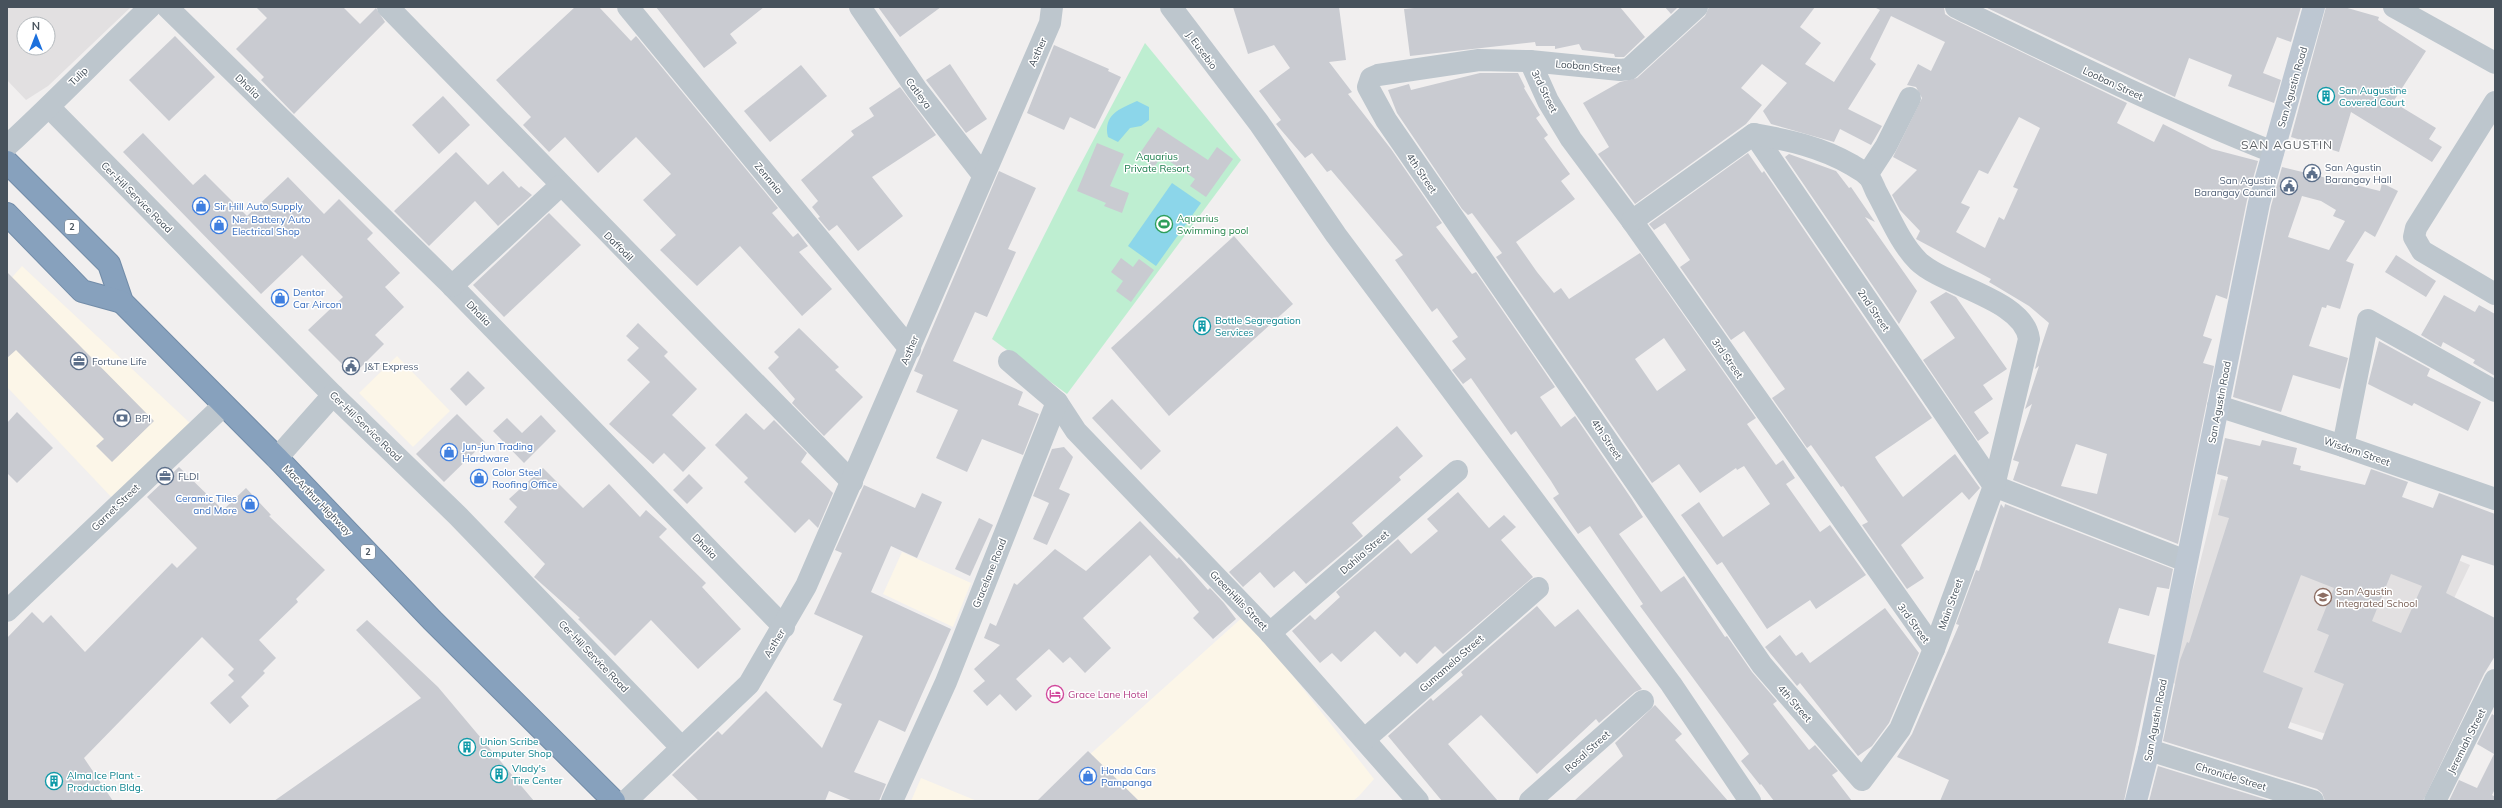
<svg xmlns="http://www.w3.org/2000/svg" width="2502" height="808" viewBox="0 0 2502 808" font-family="Mulish,sans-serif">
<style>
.commercial{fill:#fcf6e8}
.education{fill:#e2e0e1;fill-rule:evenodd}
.green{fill:#beeed1}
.water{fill:#8cd6ea}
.building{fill:#c9cbd1;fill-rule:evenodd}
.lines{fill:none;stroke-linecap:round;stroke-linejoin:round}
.highway-casing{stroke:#728ca8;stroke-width:24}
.street{stroke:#bdc6cd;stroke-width:22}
.secondary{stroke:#bdc7d2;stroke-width:22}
.highway{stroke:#87a1bd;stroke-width:22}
.labels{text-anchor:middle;stroke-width:3;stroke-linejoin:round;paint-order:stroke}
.shield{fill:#fff;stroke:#7e868d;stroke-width:1}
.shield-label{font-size:9px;font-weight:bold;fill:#47525c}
.street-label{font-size:10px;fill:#47525c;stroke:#fff}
.culture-label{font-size:10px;fill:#0d838f;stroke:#fff;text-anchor:start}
.park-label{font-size:10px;fill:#197c4b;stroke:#fff}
.service-label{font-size:10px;fill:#4e5e75;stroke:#fff;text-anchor:start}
.shop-label{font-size:10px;fill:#366cbe;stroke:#fff;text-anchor:start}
.leisure-label{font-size:10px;fill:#27864d;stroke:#fff;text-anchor:start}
.education-label{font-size:10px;fill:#785e54;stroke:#fff;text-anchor:start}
.hotel-label{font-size:10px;fill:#b23c85;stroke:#fff;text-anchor:start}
.quarter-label{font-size:12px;letter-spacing:1px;fill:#5b5f63;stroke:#fff}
</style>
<rect width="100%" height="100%" fill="#f1efef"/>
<g class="commercial">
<path d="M22,266L190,423L114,500L7,387V283Z"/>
<path d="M397,356L450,411L413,447L359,393Z"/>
<path d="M902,552L971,583L953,627L883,594Z"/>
<path d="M1245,615L1374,779L1359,796L1353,801H1038Z"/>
<path d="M921,778L977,801H911Z"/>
</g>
<g class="education">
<path d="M7,7H131L48,86L26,100L7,80ZM24,24H48V48H24Z"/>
<path d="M2221,479L2337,509L2470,565L2380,752L2170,682Z"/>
</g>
<path class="green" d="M1145,43L1241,160L1067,394L992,339L1069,186Z"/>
<g class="water">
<path d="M1137,101L1149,107V120L1141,126L1130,128L1118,142L1108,137C1103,115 1119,109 1137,101Z"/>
<path d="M1172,183L1201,203L1156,266L1128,246Z"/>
</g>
<g class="building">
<path d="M256,7H343L360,24L376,8L385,22L294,114L261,80L264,77L236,49L267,18Z"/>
<path d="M575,7H599L631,41L636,36L778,208L772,213L793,237L798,233L808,246L799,252L832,289L802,316L740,246L697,286L660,250L676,235L643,200L671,174L636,137L598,173L565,137L549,152L523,125L531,117L496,80Z"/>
<path d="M656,7H764L730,34L737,43L704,68Z"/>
<path d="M878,7H941L900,37Z"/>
<path d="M1233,7H1339L1346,60L1329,62L1352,92L1348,94L1391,149L1442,223L1436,227L1472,274L1476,272L1555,387L1540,397L1561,427L1575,416L1631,498L1643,517L1619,534L1661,592L1684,576L1725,637L1727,636L1752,672L1777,701L1773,704L1809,750L1815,745L1838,771L1832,775L1852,801H1774L1761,784L1760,785L1741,761L1749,754L1640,606L1643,604L1590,526L1578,534L1553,498L1559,494L1551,481L1516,431L1511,435L1471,378L1463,384L1452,370L1466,359L1452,341L1458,337L1437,308L1432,312L1395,260L1403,255L1331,170L1327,172L1312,153L1305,158L1276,124L1281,120L1259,91L1290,68L1274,45L1248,54Z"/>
<path d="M1424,7H1620L1645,37L1624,57H1615L1614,54L1582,50L1579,44L1555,49V46H1536L1535,42L1410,56L1404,9Z"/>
<path d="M1665,7H1678L1671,14Z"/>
<path d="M1709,7H1815L1800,27L1821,43L1805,64L1834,82L1880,10L1874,7H1944L1945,14L1951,18L2127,103L2117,123L2154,142L2163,124L2212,149L2258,161L2247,200L2227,299L2216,295L2203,336L2212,339L2203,363L2214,366L2178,544L2013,480L2019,462L2013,460L2032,404L2025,409L2039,366L2035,369L2038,356L2049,323L2029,306L1989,282L1991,279L1916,239L1920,231L1900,210L1892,195L1917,170L1893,157L1922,98L1916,87L1907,85L1918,64L1931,71L1945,42L1891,16L1870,59L1876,64L1848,109L1882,126L1871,145L1840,129L1834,142L1771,124L1763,111L1787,83L1762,64L1741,88L1762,105L1746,124L1635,204L1598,154L1609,147L1583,103L1620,82L1637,78L1705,16ZM2019,117L2040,128L2013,187L2018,189L2004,220L1999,217L1985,248L1956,232L1970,207L1961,203L1979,170L1988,174ZM2076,444L2107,454L2097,494L2061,486Z"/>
<path d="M1985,7H2301L2291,42L2277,37L2263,73L2281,80L2274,103L2228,86L2232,75L2189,58L2175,97Z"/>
<path d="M2326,7H2344L2379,17L2378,20L2426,51L2393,102L2436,128L2429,139L2442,147L2432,162L2351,112L2339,152L2291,137Z"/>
<path d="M175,36L215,77L169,121L129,80Z"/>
<path d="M1054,45L1109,69L1108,71L1121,77L1095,129L1070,117L1064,130L1027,113Z"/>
<path d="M950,64L987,119L966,133L926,80Z"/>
<path d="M801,65L827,96L770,142L744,111Z"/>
<path d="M1480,73H1518L1525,87L1524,88L1540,115L1536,118L1548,135L1544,138L1570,174L1561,181L1575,199L1516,242L1537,272L1554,293L1561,288L1569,299L1640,253L1756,418L1747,424L1776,465L1783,460L1795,478L1786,484L1820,532L1830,525L1866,575L1816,609L1810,600L1767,629L1722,562L1717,565L1681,515L1699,502L1723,537L1770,504L1744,466L1737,470L1736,468L1700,493L1679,464L1652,483L1496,257L1502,253L1472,213L1468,215L1462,209L1397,113L1388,90L1409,84L1411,90ZM1664,338L1686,370L1657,391L1635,359Z"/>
<path d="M900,87L936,135L872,177L903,216L858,251L837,225L829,231L818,218L820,217L812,207L818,201L801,180L854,135L851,131L874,116L869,108Z"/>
<path d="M443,96L470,125L439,154L412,125Z"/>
<path d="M1158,127L1208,160L1217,147L1233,159L1206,197L1190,186L1195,179L1162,156L1154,167L1138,156Z"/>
<path d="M143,133L193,185L205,174L247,216L288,177L324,214L339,199L373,233L367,239L400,273L385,287L404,307L375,335L384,344L353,375L308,330L343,297L302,255L261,294L123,152Z"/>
<path d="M1097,143L1124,154L1110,186L1129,193L1122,213L1104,206L1106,203L1077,191Z"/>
<path d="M456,152L488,185L503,171L519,188L521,186L532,195L498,226L475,201L429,246L394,211Z"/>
<path d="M1748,153L1762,173L1764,171L1932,418L1875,457L1878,462L1903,497L1955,454L1980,488L1969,500L1962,492L1901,545L1924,578L1907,589L1862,525L1868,522L1843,486L1841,487L1811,445L1807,448L1772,398L1785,389L1744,331L1731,340L1680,267L1690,260L1665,223L1654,230L1649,224Z"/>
<path d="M1789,154L1836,171L1849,188L1851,187L1875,222L1865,217L1917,291L1899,324L1785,157Z"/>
<path d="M2282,167L2380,191L2382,183L2398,191L2375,237L2365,231L2346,261L2354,264L2340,309L2327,305L2326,308L2322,307L2309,346L2348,358L2340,389L2293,375L2281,412L2233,397L2271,206ZM2302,196L2321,201L2336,210L2333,216L2345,221L2329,250L2288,237Z"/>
<path d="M999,171L1036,188L1008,249L1016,252L987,317L975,312L953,361L1023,392L1018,405L1039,414L1023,455L982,439L967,472L936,458L958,410L916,392L923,375L914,371Z"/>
<path d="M549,213L581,245L504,317L473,285Z"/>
<path d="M1234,236L1293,304L1169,416L1111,348Z"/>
<path d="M2396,255L2436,281L2426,297L2385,272Z"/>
<path d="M1121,258L1133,267L1139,259L1154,270L1131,302L1116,291L1123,281L1111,272Z"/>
<path d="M7,272L154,421L112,462L96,446L104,439L16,350L7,358Z"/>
<path d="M1946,292L1956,297L2007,369L1983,385L1993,399L1974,412L1989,433L1978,441L1923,360L1955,338L1930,302Z"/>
<path d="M2444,295L2475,312L2479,305L2495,314V376L2473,363L2475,360L2443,342L2441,347L2421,335Z"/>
<path d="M638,323L668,352L664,356L697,389L672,415L706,448L683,472L664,453L653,464L609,424L650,382L627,360L639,348L626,336Z"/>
<path d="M799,328L839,367L835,370L863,397L824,436L792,403L795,399L768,368L779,357L774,352Z"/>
<path d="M2379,341L2430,369L2427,376L2481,402L2468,431L2414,403L2412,406L2368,384Z"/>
<path d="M468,371L485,388L466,406L450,389Z"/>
<path d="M1112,399L1161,451L1141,470L1092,418Z"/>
<path d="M17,412L53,448L17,483L7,473V423Z"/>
<path d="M746,413L764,430L774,420L807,453L801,462L833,493L818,528L809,519L795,533L744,482L748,478L715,445Z"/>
<path d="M457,414L485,442L444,482L416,454Z"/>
<path d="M541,415L556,431L524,463L493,431L507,418L522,433Z"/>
<path d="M1397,426L1423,456L1399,477L1401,480L1352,523L1363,536L1306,584L1294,571L1274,588L1260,572L1243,587L1229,572Z"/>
<path d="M2225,438L2260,446L2262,440L2297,448L2293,464L2301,466L2300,470L2365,485L2371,469L2408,482L2402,497L2433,508L2439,493L2495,514V566L2462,555L2446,593L2495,618V656L2484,674L2423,801H2325L2322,793L2317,789L2163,741L2180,660L2187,642L2189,643L2229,518L2218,515L2228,477L2217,474ZM2391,574L2422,586L2401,633L2372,621ZM2301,575L2334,588L2317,630L2329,635L2314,672L2344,684L2322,740L2288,728L2303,688L2263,672Z"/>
<path d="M1064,447L1073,457L1059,489L1070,494L1047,545L1033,539L1049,503L1033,496L1052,449Z"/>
<path d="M179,467L223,510L246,488L271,515L269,516L325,570L296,599L298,602L259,640L276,658L263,671L265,673L241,697L249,706L230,724L210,703L234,681L228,675L234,669L202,637L84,758L113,801H7V638L32,612L43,623L51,615L85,652L172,563L177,568L197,548L147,497Z"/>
<path d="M543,468L583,508L609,484L640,517L646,510L667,529L659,537L706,583L702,587L741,629L698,669L651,620L615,656L578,619L580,618L534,577L545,564L504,522L517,507L509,499Z"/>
<path d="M689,474L703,488L687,504L673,490Z"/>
<path d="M864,485L915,508L922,493L942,502L917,558L891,546L871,592L951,629L905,732L879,720L854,772L886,784L879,801H853L829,791L825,801H699L672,775L718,731L722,735L766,691L822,748L842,704L833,700L863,636L814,614L842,553L835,550Z"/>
<path d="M1458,492L1489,528L1504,515L1516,527L1501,540L1533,577L1443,654L1435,646L1417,664L1405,652L1400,657L1375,631L1341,662L1332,653L1320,663L1292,631L1310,615L1315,620L1340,597L1336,592L1398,539L1411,554L1438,531L1427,519Z"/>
<path d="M2001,504L2004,508L2005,504L2173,569L2169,589L2157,587L2149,616L2119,608L2108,643L2155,655L2124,801H1940L1949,780L1897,757L1912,734L1959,625L1956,624L1976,570L1979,571Z"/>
<path d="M979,518L993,525L970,576L955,569Z"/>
<path d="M1140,521L1177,559L1179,557L1208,590L1210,588L1224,603L1236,619L1213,639L1193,618L1199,612L1150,555L1083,618L1111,648L1085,673L1070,657L1063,663L1049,649L1016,679L1032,696L1016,711L1000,694L987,706L973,691L985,681L974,669L1000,645L984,638L990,623L996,626L1014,583L1017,585L1055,549L1086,571Z"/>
<path d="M1537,606L1555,627L1578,609L1642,689L1635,692L1599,723L1596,719L1537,774L1481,715L1448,744L1498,801H1442L1388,736L1431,698L1433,701L1463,675L1461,672Z"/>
<path d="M1885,608L1919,653L1889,723L1872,746L1858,756L1800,683L1797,686L1765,647L1780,635L1796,656L1802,652L1810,663Z"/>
<path d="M367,620L438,687L534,801H274L421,698L356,630Z"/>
<path d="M1655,705L1682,734L1675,740L1728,801H1574L1623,756L1615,743Z"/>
<path d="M2492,714L2495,716V789L2492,795L2495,797V801H2449L2459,780L2477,788L2494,754L2477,744Z"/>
<path d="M1088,751L1139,801H1037Z"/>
<path d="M2158,766L2271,801H2149Z"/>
</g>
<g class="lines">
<g class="highway-casing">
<g id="highway">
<path d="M7,162L109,264L122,302L277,458L432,620L614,801"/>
<path d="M7,214L82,291L122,302"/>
</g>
</g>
<g class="street">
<path d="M167,7L452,286L784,627"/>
<path d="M388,7L852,482"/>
<path d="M628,7L910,349"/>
<path d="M860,7L917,90L983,175"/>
<path d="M1171,7L1259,123L1336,235L1671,684L1750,801"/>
<path d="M1956,7C2061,58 2165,109 2273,152"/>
<path d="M2394,7L2495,63"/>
<path d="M1530,61L1548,101L1571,139L1632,221L1934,649"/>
<path d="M2495,102L2416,228L2414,237L2422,251L2495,294"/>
<path d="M49,107L333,395L458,516L681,747"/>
<path d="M1754,134L1994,486L2186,561"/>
<path d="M7,146C56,101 102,53 150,7"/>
<path d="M1867,175L1886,146L1910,98"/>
<path d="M1632,221L1754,134C1788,140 1821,147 1852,165C1856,168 1863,171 1867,175C1872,179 1874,188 1877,193C1889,215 1900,243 1918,261C1943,286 2024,299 2029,339L1994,486L1934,649L1900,729L1862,780L1762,665L1386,120L1368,87L1371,78L1378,75L1479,60L1530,61L1620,70L1629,69L1697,7"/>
<path d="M452,286L560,186"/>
<path d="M1009,361L1057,402L1076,431L1270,633L1418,801"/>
<path d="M2218,406L2343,446L2495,499"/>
<path d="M2343,446L2368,320L2495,391"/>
<path d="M277,458L333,395"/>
<path d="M7,611L224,405"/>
<path d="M1270,633L1457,471"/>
<path d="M1365,739L1538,588"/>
<path d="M2149,750L2313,801"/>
<path d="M626,801L749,684L806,586L1050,23L1052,7"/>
<path d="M892,801L946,682L1057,402"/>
<path d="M1530,801L1643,701"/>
<path d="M2435,801L2495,680"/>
</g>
<path class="secondary" d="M2136,801L2149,750L2259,203L2314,7"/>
<use href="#highway" class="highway"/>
</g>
<defs>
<g id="building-ring" transform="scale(0.9)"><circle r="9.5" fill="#fff" stroke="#0f9aa8" stroke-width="1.5"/><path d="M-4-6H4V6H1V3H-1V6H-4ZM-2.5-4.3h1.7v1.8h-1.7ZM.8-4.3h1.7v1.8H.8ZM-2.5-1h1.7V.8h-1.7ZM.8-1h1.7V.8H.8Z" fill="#0f9aa8"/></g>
<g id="civic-ring" transform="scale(0.9)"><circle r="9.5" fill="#fff" stroke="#5c6f8a" stroke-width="1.5"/><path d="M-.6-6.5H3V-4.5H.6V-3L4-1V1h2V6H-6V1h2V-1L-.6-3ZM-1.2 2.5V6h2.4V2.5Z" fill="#5c6f8a"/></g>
<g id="shop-ring" transform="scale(0.9)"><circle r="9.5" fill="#fff" stroke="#3f7fe0" stroke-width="1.5"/><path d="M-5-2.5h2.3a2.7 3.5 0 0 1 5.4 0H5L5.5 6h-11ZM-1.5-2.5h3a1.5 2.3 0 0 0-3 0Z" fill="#3f7fe0"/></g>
<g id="stadium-ring" transform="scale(0.9)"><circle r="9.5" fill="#fff" stroke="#2e9e5b" stroke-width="1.5"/><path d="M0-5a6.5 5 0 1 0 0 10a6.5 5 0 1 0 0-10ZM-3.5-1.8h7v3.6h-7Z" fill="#2e9e5b"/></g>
<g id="office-ring" transform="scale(0.9)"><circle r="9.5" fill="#fff" stroke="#5c6f8a" stroke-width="1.5"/><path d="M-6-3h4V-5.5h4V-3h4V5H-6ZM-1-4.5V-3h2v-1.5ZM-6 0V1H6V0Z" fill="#5c6f8a"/></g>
<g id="bank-ring" transform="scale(0.9)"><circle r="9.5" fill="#fff" stroke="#5c6f8a" stroke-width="1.5"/><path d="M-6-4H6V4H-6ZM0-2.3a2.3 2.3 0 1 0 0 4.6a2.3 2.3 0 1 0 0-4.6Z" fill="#5c6f8a"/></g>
<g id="school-ring" transform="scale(0.9)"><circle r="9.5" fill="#fff" stroke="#8d6e63" stroke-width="1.5"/><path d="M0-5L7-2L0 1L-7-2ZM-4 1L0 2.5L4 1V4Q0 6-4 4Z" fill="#8d6e63"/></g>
<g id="hotel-ring" transform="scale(0.9)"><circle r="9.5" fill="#fff" stroke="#d1479c" stroke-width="1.5"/><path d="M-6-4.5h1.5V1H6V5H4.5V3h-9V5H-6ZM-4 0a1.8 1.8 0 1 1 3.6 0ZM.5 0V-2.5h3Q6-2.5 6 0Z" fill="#d1479c"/></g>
</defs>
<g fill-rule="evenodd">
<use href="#building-ring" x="2326" y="96"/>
<use href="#civic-ring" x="2312" y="173"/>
<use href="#civic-ring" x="2289" y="186"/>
<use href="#shop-ring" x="201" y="206"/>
<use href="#stadium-ring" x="1164" y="224"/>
<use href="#shop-ring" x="219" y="225"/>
<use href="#shop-ring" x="280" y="298"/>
<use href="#building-ring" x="1202" y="326"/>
<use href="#office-ring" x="79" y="361"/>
<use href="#civic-ring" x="351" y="366"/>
<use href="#bank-ring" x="122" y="418"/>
<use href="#shop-ring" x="449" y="452"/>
<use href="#office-ring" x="165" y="476"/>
<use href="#shop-ring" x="479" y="478"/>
<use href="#shop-ring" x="250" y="504"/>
<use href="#school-ring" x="2323" y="597"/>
<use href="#hotel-ring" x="1055" y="694"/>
<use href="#building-ring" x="467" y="747"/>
<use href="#building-ring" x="499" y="774"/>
<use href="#shop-ring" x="1088" y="776"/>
<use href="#building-ring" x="54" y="781"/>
</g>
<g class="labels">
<g class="shield">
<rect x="65" y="220" width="14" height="14" rx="3"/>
<rect x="361" y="545" width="14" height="14" rx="3"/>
</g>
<g class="shield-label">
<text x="72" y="230">2</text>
<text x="368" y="555">2</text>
</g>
<g class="street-label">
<text transform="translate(1202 50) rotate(54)" y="4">J. Eusebio</text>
<text transform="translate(1037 52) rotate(-66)" y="4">Asther</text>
<text transform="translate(1588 66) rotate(5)" y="4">Looban Street</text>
<text transform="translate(78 76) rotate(-44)" y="4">Tulip</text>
<text transform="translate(2113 83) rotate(25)" y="4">Looban Street</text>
<text transform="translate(248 86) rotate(44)" y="4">Dhalia</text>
<text transform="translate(2292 87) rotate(-74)" y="4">San Agustin Road</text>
<text transform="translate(1545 91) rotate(64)" y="4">3rd Street</text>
<text transform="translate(919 93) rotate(53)" y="4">Catleya</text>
<text transform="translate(1422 173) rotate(56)" y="4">4th Street</text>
<text transform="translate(769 178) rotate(50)" y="4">Zennnia</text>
<text transform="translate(137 197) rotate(45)" y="4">Cer-Hil Service Road</text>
<text transform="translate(619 246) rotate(45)" y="4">Daffodil</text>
<text transform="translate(1874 310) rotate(56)" y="4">2nd Street</text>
<text transform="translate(479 313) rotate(46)" y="4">Dhalia</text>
<text transform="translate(909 350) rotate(-67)" y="4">Asther</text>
<text transform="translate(1728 358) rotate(55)" y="4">3rd Street</text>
<text transform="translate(2219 402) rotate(-79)" y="4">San Agustin Road</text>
<text transform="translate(366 426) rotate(44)" y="4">Cer-Hil Service Road</text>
<text transform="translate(1607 439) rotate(56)" y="4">4th Street</text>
<text transform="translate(2357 451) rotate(19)" y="4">Wisdom Street</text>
<text transform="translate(318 500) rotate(46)" y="4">MacArthur Highway</text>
<text transform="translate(115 507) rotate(-44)" y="4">Garnet Street</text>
<text transform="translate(705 546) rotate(46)" y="4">Dhalia</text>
<text transform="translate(1364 552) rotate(-41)" y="4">Dahlia Street</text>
<text transform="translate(989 573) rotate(-68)" y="4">Gracelane Road</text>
<text transform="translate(1239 600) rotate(46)" y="4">GreenHills Street</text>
<text transform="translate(1950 604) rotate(-70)" y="4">Main Street</text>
<text transform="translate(1914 623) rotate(54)" y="4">3rd Street</text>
<text transform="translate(774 643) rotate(-59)" y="4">Asther</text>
<text transform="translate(594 656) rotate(46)" y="4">Cer-Hil Service Road</text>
<text transform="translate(1451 663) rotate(-41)" y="4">Gumamela Street</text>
<text transform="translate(1795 703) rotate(49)" y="4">4th Street</text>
<text transform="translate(2155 720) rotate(-79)" y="4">San Agustin Road</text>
<text transform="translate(2466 741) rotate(-63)" y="4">Jeremiah Street</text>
<text transform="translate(1587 751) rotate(-42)" y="4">Rosal Street</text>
<text transform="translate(2231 776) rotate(17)" y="4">Chronicle Street</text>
</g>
<g class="culture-label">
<text x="2339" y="94">San Augustine<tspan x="2339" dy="12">Covered Court</tspan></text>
<text x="1215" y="324">Bottle Segregation<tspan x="1215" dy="12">Services</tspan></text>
<text x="480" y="745">Union Scribe<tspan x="480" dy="12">Computer Shop</tspan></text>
<text x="512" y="772">Vlady's<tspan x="512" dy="12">Tire Center</tspan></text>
<text x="67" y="779">Alma Ice Plant -<tspan x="67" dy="12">Production Bldg.</tspan></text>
</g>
<g class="park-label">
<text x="1157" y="160">Aquarius<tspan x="1157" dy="12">Private Resort</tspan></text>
</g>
<g class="service-label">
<text x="2325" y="171">San Agustin<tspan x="2325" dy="12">Barangay Hall</tspan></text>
<text x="2276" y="184" text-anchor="end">San Agustin<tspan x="2276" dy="12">Barangay Council</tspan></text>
<text x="92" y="365">Fortune Life</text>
<text x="364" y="370">J&amp;T Express</text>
<text x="135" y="422">BPI</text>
<text x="178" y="480">FLDI</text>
</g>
<g class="shop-label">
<text x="214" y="210">Sir Hill Auto Supply</text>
<text x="232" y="223">Ner Battery Auto<tspan x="232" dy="12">Electrical Shop</tspan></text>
<text x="293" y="296">Dentor<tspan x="293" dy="12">Car Aircon</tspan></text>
<text x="462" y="450">Jun-jun Trading<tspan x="462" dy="12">Hardware</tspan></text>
<text x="492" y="476">Color Steel<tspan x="492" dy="12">Roofing Office</tspan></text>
<text x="237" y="502" text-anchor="end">Ceramic Tiles<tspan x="237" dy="12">and More</tspan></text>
<text x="1101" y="774">Honda Cars<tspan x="1101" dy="12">Pampanga</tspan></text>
</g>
<g class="leisure-label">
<text x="1177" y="222">Aquarius<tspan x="1177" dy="12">Swimming pool</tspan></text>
</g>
<g class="education-label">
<text x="2336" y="595">San Agustin<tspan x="2336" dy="12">Integrated School</tspan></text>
</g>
<g class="hotel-label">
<text x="1068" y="698">Grace Lane Hotel</text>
</g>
<g class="quarter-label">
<text x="2287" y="149">SAN AGUSTIN</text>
</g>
</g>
<rect width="2502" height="808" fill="none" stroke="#47525c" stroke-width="16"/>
<g transform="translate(36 36)"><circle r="19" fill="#ffffff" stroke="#b5babe"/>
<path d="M0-3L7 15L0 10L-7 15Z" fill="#1c70dd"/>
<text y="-6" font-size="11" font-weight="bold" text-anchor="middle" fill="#47525c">N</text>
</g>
</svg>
